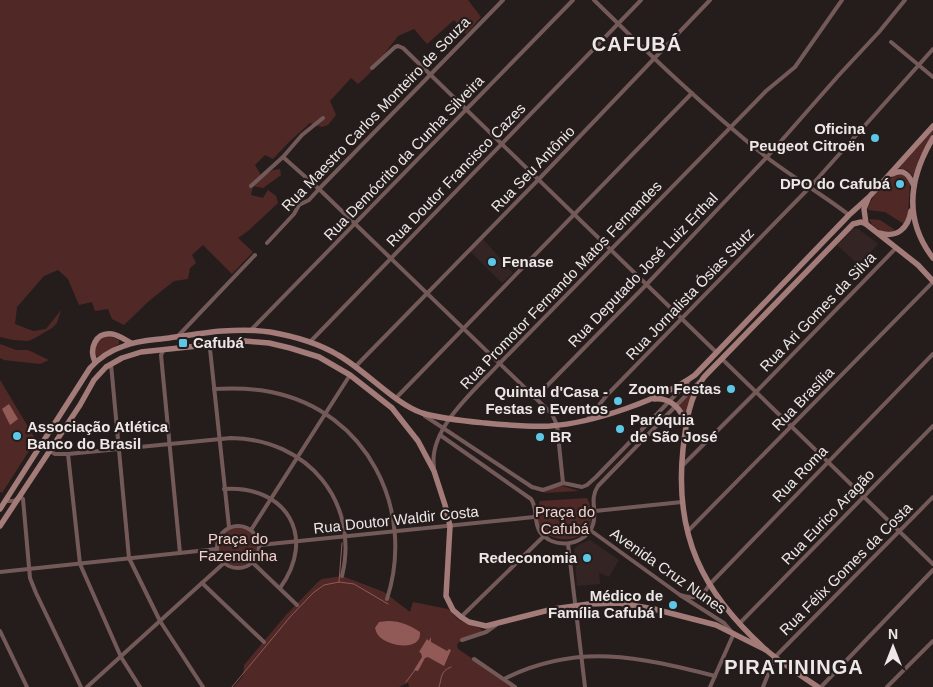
<svg xmlns="http://www.w3.org/2000/svg" width="933" height="687" viewBox="0 0 933 687" font-family="Helvetica,sans-serif">
<style>
.built{fill:#342524}
.green{fill:#502927}
.water{fill:#925a57}
.lines{fill:none;stroke-linecap:round;stroke-linejoin:round}
.stream{stroke:#925a57;stroke-width:1}
.street{stroke:#735a58;stroke-width:4}
.secondary{stroke:#a37b78;stroke-width:5.5}
.poi-dot{fill:#5dc7e8;stroke:#251d1c;stroke-width:2}
.labels{text-anchor:middle;stroke-width:4.5;stroke-linejoin:round;paint-order:stroke}
.street-label{font-size:15px;fill:#ede7e7;stroke:#251d1c}
.poi-label{font-size:15px;font-weight:bold;fill:#ede7e7;stroke:#251d1c;text-anchor:end}
.park-label{font-size:15px;fill:#f5d1ce;stroke:#251d1c}
.district-label{font-size:20px;font-weight:bold;letter-spacing:1px;fill:#ede7e7;stroke:#251d1c}
</style>
<rect width="100%" height="100%" fill="#251d1c"/>
<g class="built">
<path d="M857,228L878,244L859,265L837,245L853,229Z"/>
<path d="M483,239L513,273L502,283L470,251Z"/>
<path d="M590,540L619,560L609,577L599,573L600,584L577,586L574,549L580,544Z"/>
</g>
<g class="green">
<path d="M0,0H468L481,17L466,34L454,20L427,44L414,29L398,36L368,75L358,84L351,78L330,101L336,115L328,125L322,127L310,123L289,142L273,159L265,155L255,165L262,177L273,170L280,169L281,175L263,188L253,186L251,195L263,198L268,190L276,196L278,203L248,231L238,238L253,252L232,274L203,245L192,255L196,263L190,268L188,279L174,281L149,301L124,325L112,319L108,309L95,311L92,302L79,305L68,279L58,270L44,276L17,307L15,324L33,331L46,329L61,310L57,323L52,328L35,338L28,341L13,340L0,337Z"/>
<path d="M933,130V133L919,158L913,176L907,170L898,168Z"/>
<path d="M897,174L903,175L910,182L908,216L904,224L885,212L868,210C870,197 886,180 897,174Z"/>
<path d="M869,219L880,220L895,230C884,234 874,230 869,219Z"/>
<path d="M109,336L119,340V344L97,357C92,347 98,338 109,336Z"/>
<path d="M0,344L16,350H28L49,360L40,364L4,360L0,358Z"/>
<path d="M0,380L36,440L2,493L0,492Z"/>
<path d="M697,385L686,419L678,405Z"/>
<path d="M563,486L579,491L543,493L556,487Z"/>
<path d="M587,498C613,554 518,551 540,501Z"/>
<circle cx="238" cy="547" r="19"/>
<path d="M342,576L384,592L410,612L413,602L448,609L459,620L481,629L482,631L459,642L457,645L458,649L515,687H409L408,683L399,687H234L243,676L244,665L286,615L318,582L322,579Z"/>
</g>
<g class="water">
<path d="M9,404L18,419L10,425L2,409Z"/>
<path d="M388,621C401,621 409,625 420,632C422,652 387,647 378,635C376,633 376,630 375,628L379,622Z"/>
<path d="M431,637V642L447,651L449,649L451,650L444,666L428,657L425,658L418,671L414,670L422,657L421,653L419,652L427,639L429,641Z"/>
</g>
<g class="lines">
<g class="stream">
<path d="M339,582L342,543"/>
<path d="M406,682L415,670"/>
<path d="M232,687L290,617L313,593L324,585L339,582L354,584L388,604"/>
<path d="M439,687C442,678 440,671 451,667"/>
</g>
<g class="street">
<path d="M594,0C649,54 705,108 765,156C792,177 822,194 849,215"/>
<path d="M891,42L933,77"/>
<path d="M372,68L395,47L398,46L403,48L716,352"/>
<path d="M283,157L319,189L552,414L557,425L563,483"/>
<path d="M251,186L283,157L302,135L323,118"/>
<path d="M267,243L294,214L299,205L309,200L319,189L503,0"/>
<path d="M251,330L573,0"/>
<path d="M178,336L255,255"/>
<path d="M310,342L641,0"/>
<path d="M211,345L210,349L229,527"/>
<path d="M163,351L161,355L180,553"/>
<path d="M722,359L933,564"/>
<path d="M111,364L129,558L160,621L203,687"/>
<path d="M356,366L539,179L710,0"/>
<path d="M214,389C233,388 252,388 271,392C367,411 416,509 387,599"/>
<path d="M396,398L692,93"/>
<path d="M535,398L646,285L767,157L839,75L879,32L905,0"/>
<path d="M425,416L532,487L543,490L563,483L582,487L587,485L596,477L688,382"/>
<path d="M588,419L607,395L810,187L933,49"/>
<path d="M440,435L531,499C538,509 533,521 540,532C553,549 582,547 592,527C599,512 588,501 598,486L699,382"/>
<path d="M50,451L55,454H68L231,438C307,439 360,501 342,576"/>
<path d="M68,454L80,564L121,657L140,687"/>
<path d="M682,466L756,392L896,248"/>
<path d="M434,467C428,429 475,390 499,364L766,91L795,67L842,0"/>
<path d="M224,489C287,485 317,537 280,588"/>
<path d="M5,501H14L20,497L23,499L30,578L36,593L81,687"/>
<path d="M595,511L682,502"/>
<circle cx="238" cy="547" r="21"/>
<path d="M251,530L350,375"/>
<path d="M590,530L680,595L724,623L732,632"/>
<path d="M688,531L933,282"/>
<path d="M568,544L585,687"/>
<path d="M260,545L534,517"/>
<path d="M253,563L297,605"/>
<path d="M0,572L217,549"/>
<path d="M202,583L264,642"/>
<path d="M680,595C694,599 702,599 709,585L933,354"/>
<path d="M461,617L544,536"/>
<path d="M739,624L933,426"/>
<path d="M0,631L27,687"/>
<path d="M462,640L486,632L496,625"/>
<path d="M474,659L515,687"/>
<path d="M504,679C577,642 640,657 715,676"/>
<path d="M87,687L224,563"/>
<path d="M710,687L734,633"/>
<path d="M763,687L775,657L933,497"/>
<path d="M821,687L933,570"/>
<path d="M887,687L933,641"/>
</g>
<g class="secondary">
<path d="M933,138C909,178 903,219 933,258"/>
<path d="M892,174C904,168 909,175 914,186"/>
<path d="M866,224L864,209L868,199"/>
<path d="M879,233C897,238 908,229 911,211"/>
<path d="M95,362C89,349 95,332 112,334C119,335 125,340 131,343"/>
<path d="M654,399C671,397 683,410 685,425"/>
<path d="M0,509L90,368C99,358 112,350 124,346C138,340 154,340 169,338C202,333 237,327 270,332C293,336 318,343 338,355C365,370 395,404 422,413C442,419 464,421 485,423C506,425 528,427 550,426C593,423 660,400 695,375L849,215L869,197L933,126"/>
<path d="M0,526L80,405L94,380L106,367L122,358L141,352L245,341L269,343L290,348L319,357L350,375L392,408L418,441L434,471L445,505L450,526L446,596L453,610L461,617L469,622L486,626L553,609L589,604L619,603L654,609L716,625L766,650"/>
<path d="M818,687C800,675 781,663 765,649C702,592 674,535 683,449C686,424 689,397 704,377L853,224L861,222L866,224L918,265L933,281"/>
</g>
</g>
<g class="poi-dot">
<circle cx="875" cy="138" r="5"/>
<circle cx="900" cy="184" r="5"/>
<circle cx="492" cy="262" r="5"/>
<rect x="178" y="338" width="10" height="10" rx="2.5"/>
<circle cx="731" cy="389" r="5"/>
<circle cx="618" cy="401" r="5"/>
<circle cx="620" cy="429" r="5"/>
<circle cx="17" cy="436" r="5"/>
<circle cx="540" cy="437" r="5"/>
<circle cx="587" cy="558" r="5"/>
<circle cx="673" cy="605" r="5"/>
</g>
<g class="labels">
<g class="street-label">
<text transform="translate(376 114) rotate(-46)" y="5">Rua Maestro Carlos Monteiro de Souza</text>
<text transform="translate(404 158) rotate(-46)" y="5">Rua Demócrito da Cunha Silveira</text>
<text transform="translate(533 169) rotate(-46)" y="5">Rua Seu Antônio</text>
<text transform="translate(456 175) rotate(-46)" y="5">Rua Doutor Francisco Cazes</text>
<text transform="translate(643 270) rotate(-46)" y="5">Rua Deputado José Luiz Erthal</text>
<text transform="translate(561 285) rotate(-46)" y="5">Rua Promotor Fernando Matos Fernandes</text>
<text transform="translate(690 294) rotate(-46)" y="5">Rua Jornalista Ósias Stutz</text>
<text transform="translate(818 312) rotate(-46)" y="5">Rua Ari Gomes da Silva</text>
<text transform="translate(803 399) rotate(-46)" y="5">Rua Brasília</text>
<text transform="translate(800 474) rotate(-46)" y="5">Rua Roma</text>
<text transform="translate(828 517) rotate(-46)" y="5">Rua Eurico Aragão</text>
<text transform="translate(396 520) rotate(-6)" y="5">Rua Doutor Waldir Costa</text>
<text transform="translate(846 569) rotate(-45)" y="5">Rua Félix Gomes da Costa</text>
<text transform="translate(668 571) rotate(35)" y="5">Avenida Cruz Nunes</text>
</g>
<g class="poi-label">
<text x="865" y="134">Oficina<tspan x="865" dy="17">Peugeot Citroën</tspan></text>
<text x="890" y="189">DPO do Cafubá</text>
<text x="502" y="267" text-anchor="start">Fenase</text>
<text x="193" y="348" text-anchor="start">Cafubá</text>
<text x="721" y="394">Zoom Festas</text>
<text x="608" y="397">Quintal d'Casa -<tspan x="608" dy="17">Festas e Eventos</tspan></text>
<text x="630" y="425" text-anchor="start">Paróquia<tspan x="630" dy="17">de São José</tspan></text>
<text x="27" y="432" text-anchor="start">Associação Atlética<tspan x="27" dy="17">Banco do Brasil</tspan></text>
<text x="550" y="442" text-anchor="start">BR</text>
<text x="577" y="563">Redeconomia</text>
<text x="663" y="601">Médico de<tspan x="663" dy="17">Família Cafubá I</tspan></text>
</g>
<g class="park-label">
<text x="565" y="517">Praça do<tspan x="565" dy="17">Cafubá</tspan></text>
<text x="238" y="544">Praça do<tspan x="238" dy="17">Fazendinha</tspan></text>
</g>
<g class="district-label">
<text x="637" y="51">CAFUBÁ</text>
<text x="794" y="674">PIRATININGA</text>
</g>
</g>
<g transform="translate(893 647)" stroke="#251d1c" stroke-width="4" paint-order="stroke">
<path d="M0-4L9 19L0 12L-9 19Z" fill="#ede7e7"/>
<text y="-8" font-size="14" font-weight="bold" text-anchor="middle" fill="#ede7e7">N</text>
</g>
</svg>
